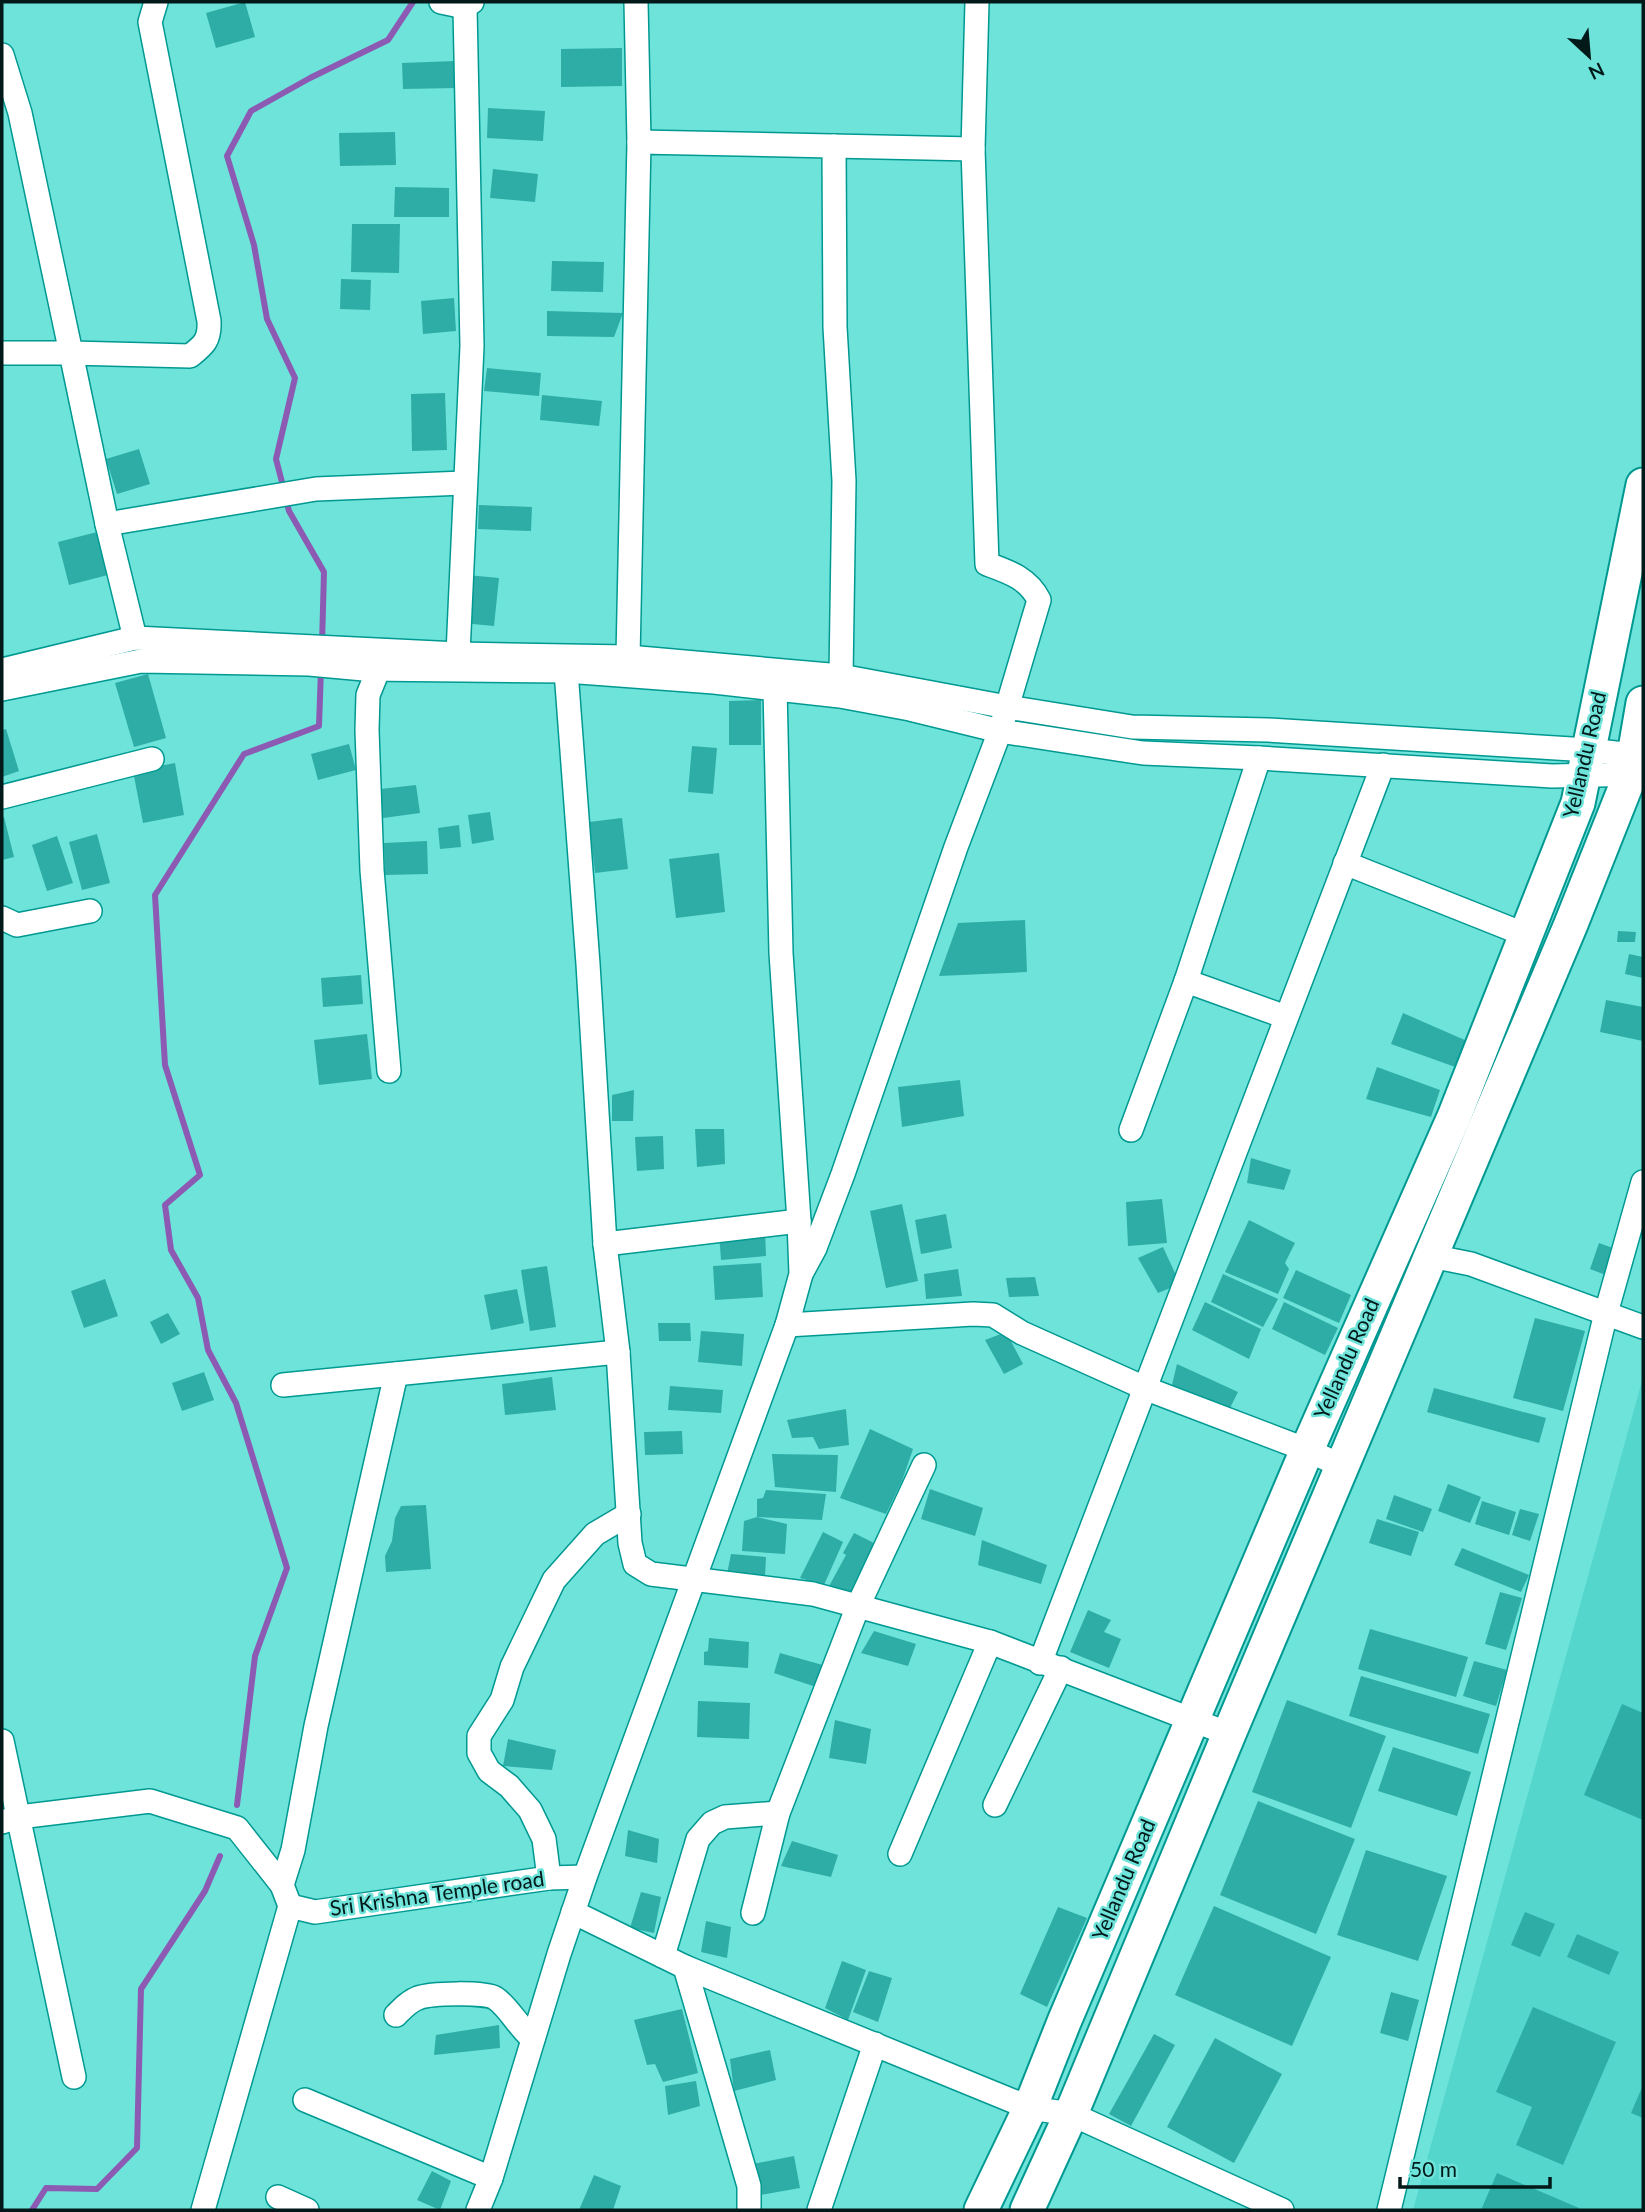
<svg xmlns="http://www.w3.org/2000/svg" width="1645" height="2212" viewBox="0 0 1645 2212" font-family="Lato,sans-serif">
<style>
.built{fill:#54d6cd}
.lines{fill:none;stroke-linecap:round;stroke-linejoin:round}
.stream{stroke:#8c5ab3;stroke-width:6}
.building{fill:#2eada6}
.street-casing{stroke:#009992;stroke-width:26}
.secondary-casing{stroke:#009992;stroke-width:37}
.street{stroke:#fff;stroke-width:23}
.secondary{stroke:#fff;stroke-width:33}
.labels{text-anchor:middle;stroke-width:5;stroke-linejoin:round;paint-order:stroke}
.street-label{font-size:21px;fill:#011918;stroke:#6ee3da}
</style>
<rect width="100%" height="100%" fill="#6ee3da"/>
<path class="built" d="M1643,1377V2210H1413Z"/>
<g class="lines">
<g class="stream">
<path d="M284,490L276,459L295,378L267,319L254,245L227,156L251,111L310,78L388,40L413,2"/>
<path d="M286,500L289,511L324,572L322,644"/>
<path d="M237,1805L255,1656L287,1568L236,1403L208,1350L198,1298L171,1250L165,1205L200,1175L165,1065L155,895L244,754L319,726L321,669"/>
<path d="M32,2210L46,2188L97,2189L137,2148L141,1989L205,1891L220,1856"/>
</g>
</g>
<g class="building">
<path d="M245,2L255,37L216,48L206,13Z"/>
<path d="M622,48V86L561,87V49Z"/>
<path d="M455,61L456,88L403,89L402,63Z"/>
<path d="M488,108L545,111L543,141L487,138Z"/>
<path d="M395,132L396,165L340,166L339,133Z"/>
<path d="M493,169L538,174L535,202L490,198Z"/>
<path d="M395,187L449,188V217H394Z"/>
<path d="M352,224H400L399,273L351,272Z"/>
<path d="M552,261L604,262L603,292L551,291Z"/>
<path d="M341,279L371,280L370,310L340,309Z"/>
<path d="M454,298L456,331L423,334L421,301Z"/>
<path d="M547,311L623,313L614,337L547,336Z"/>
<path d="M487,368L541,373L539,396L484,391Z"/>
<path d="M445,393L447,450L412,451L411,394Z"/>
<path d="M542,395L602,401L599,426L540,420Z"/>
<path d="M139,449L150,484L117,494L106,459Z"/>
<path d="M479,505L532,507L531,531L478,529Z"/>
<path d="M97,532L108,575L69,585L58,542Z"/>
<path d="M467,575L499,578L494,626L462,623Z"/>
<path d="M148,674L166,738L134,747L115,683Z"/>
<path d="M761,700V745H729V701Z"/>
<path d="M6,729L19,771L2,777V730Z"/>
<path d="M349,744L356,770L318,780L311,754Z"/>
<path d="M692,746L717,748L713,794L688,792Z"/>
<path d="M175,763L184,815L143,823L133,771Z"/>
<path d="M416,785L420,813L376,819L372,790Z"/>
<path d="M490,812L494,840L472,844L468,815Z"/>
<path d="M2,817H4L14,857L2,860Z"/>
<path d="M622,818L628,869L595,873L589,822Z"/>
<path d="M459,825L461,847L440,849L438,828Z"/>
<path d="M97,834L110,883L82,890L69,842Z"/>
<path d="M57,836L73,883L47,891L32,845Z"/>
<path d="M427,841L428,874L385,875L384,843Z"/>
<path d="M719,853L725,912L676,918L669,859Z"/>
<path d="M1025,920L1027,972L939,976L958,923Z"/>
<path d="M1618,931L1636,932L1635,942H1617Z"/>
<path d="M1629,954L1643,957V978L1625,974Z"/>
<path d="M361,975L363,1004L323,1007L321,978Z"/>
<path d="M1606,1000L1643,1007V1041L1600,1032Z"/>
<path d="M1403,1013L1467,1041L1458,1068L1391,1044Z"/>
<path d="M367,1034L372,1079L319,1085L314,1040Z"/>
<path d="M1377,1067L1440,1090L1431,1117L1366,1099Z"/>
<path d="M960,1080L964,1116L902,1127L898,1087Z"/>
<path d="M634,1090L633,1121H612V1095Z"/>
<path d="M695,1129H724L725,1164L697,1167Z"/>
<path d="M663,1136L664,1169L637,1171L635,1137Z"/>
<path d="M1251,1158L1291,1170L1284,1190L1247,1183Z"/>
<path d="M1162,1199L1167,1243L1128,1246L1126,1202Z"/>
<path d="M902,1204L918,1281L886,1288L870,1211Z"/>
<path d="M946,1214L952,1248L921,1254L915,1220Z"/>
<path d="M1249,1220L1295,1243L1285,1263L1289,1269L1278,1294L1225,1272Z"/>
<path d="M765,1230L766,1256L721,1260L719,1233Z"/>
<path d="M1599,1243L1621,1251L1611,1277L1590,1269Z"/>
<path d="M1163,1247L1180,1284L1158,1293L1138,1258Z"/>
<path d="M761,1263L763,1297L715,1300L713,1266Z"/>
<path d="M547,1266L556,1327L530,1331L521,1270Z"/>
<path d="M958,1269L962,1296L926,1299L924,1274Z"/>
<path d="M1296,1270L1351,1295L1339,1323L1283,1298Z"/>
<path d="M1223,1274L1278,1299L1263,1327L1211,1302Z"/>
<path d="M1035,1277L1039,1296L1009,1297L1006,1278Z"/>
<path d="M105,1279L118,1316L84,1328L71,1291Z"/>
<path d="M517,1289L524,1323L491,1330L484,1295Z"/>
<path d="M1205,1302L1261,1329L1249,1359L1192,1330Z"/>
<path d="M1284,1302L1338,1328L1325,1355L1272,1329Z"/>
<path d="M168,1313L180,1334L161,1344L150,1322Z"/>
<path d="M1535,1318L1585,1331L1563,1411L1513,1398Z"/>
<path d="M658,1323H690L691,1341H659Z"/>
<path d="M701,1331L744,1334L742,1366L698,1362Z"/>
<path d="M1006,1332L1023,1364L1004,1374L985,1340Z"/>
<path d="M1177,1364L1238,1392L1226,1416L1170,1393Z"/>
<path d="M204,1372L214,1400L182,1411L172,1383Z"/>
<path d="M552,1377L556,1410L505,1415L502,1384Z"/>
<path d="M670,1386L723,1390L721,1413L668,1410Z"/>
<path d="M1434,1388L1546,1418L1539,1443L1427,1412Z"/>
<path d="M846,1409L849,1445L819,1449L813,1437L792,1438L787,1420Z"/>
<path d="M870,1429L913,1449L902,1481L886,1514L840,1498Z"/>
<path d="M682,1431L683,1454L645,1455L644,1432Z"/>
<path d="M772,1454L838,1455L836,1492L775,1487Z"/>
<path d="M1448,1484L1481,1497L1470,1523L1438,1511Z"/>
<path d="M930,1489L983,1508L975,1536L921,1519Z"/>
<path d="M766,1490L826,1494L822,1520L757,1517V1499L763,1498Z"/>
<path d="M1394,1495L1432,1509L1423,1532L1386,1519Z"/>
<path d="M1482,1501L1516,1512L1509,1535L1475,1524Z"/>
<path d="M426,1505L431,1569L386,1572L385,1556L392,1541L395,1518L401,1506Z"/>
<path d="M1520,1509L1539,1514L1530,1541L1512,1535Z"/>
<path d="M757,1517L787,1524L785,1554L742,1551L744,1521Z"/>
<path d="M1377,1519L1419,1532L1411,1556L1369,1543Z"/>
<path d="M823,1532L843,1542L824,1585L800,1578Z"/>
<path d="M854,1533L878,1545L850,1598L828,1588L846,1555L843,1553Z"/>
<path d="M982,1540L1047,1565L1041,1584L978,1565Z"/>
<path d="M1462,1548L1529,1575L1521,1592L1454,1565Z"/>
<path d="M731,1554L766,1557L765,1577L727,1574Z"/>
<path d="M1500,1592L1522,1598L1506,1650L1485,1644Z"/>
<path d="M1088,1610L1111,1620L1104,1632L1121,1639L1109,1668L1070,1652Z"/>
<path d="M1370,1629L1468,1657L1456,1697L1358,1669Z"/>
<path d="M874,1631L916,1644L908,1666L861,1653Z"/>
<path d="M709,1638L749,1642L748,1668L704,1665V1652L708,1651Z"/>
<path d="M780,1653L826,1666L822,1689L774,1673Z"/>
<path d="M1474,1661L1507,1670L1496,1706L1463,1696Z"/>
<path d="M1361,1676L1490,1714L1478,1754L1349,1716Z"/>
<path d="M1287,1700L1386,1736L1351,1828L1252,1792Z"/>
<path d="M698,1701L750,1703L749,1739L697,1737Z"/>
<path d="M1622,1704L1643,1713V1820L1584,1795Z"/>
<path d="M835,1720L871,1729L866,1764L829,1758Z"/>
<path d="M508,1739L556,1750L552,1770L503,1766Z"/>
<path d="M1393,1747L1471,1772L1457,1816L1378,1791Z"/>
<path d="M1258,1801L1355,1839L1316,1934L1220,1895Z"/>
<path d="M628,1830L659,1839L657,1863L625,1856Z"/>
<path d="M792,1841L838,1855L831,1877L781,1866Z"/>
<path d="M1366,1850L1447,1876L1418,1961L1337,1935Z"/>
<path d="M641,1892L661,1897L654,1933L630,1928Z"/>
<path d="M1214,1906L1331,1957L1292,2046L1175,1995Z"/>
<path d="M1058,1907L1087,1918L1047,2007L1020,1994Z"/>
<path d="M1525,1912L1555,1924L1540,1957L1511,1945Z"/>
<path d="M706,1921L731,1927L727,1958L701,1952Z"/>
<path d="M1577,1934L1619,1952L1609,1975L1567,1957Z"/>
<path d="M842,1961L866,1970L848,2020L825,2008Z"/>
<path d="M869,1971L892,1978L878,2022L853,2012Z"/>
<path d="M1391,1992L1419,2000L1408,2041L1380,2033Z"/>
<path d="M1533,2007L1616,2042L1563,2165L1516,2145L1532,2107L1496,2092Z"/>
<path d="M682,2009L698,2073L663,2082L655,2064L647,2065L634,2020Z"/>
<path d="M499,2025L500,2048L434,2055L436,2035Z"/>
<path d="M1154,2034L1175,2045L1131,2126L1109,2114Z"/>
<path d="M1215,2038L1282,2074L1234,2163L1167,2127Z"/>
<path d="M770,2050L776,2080L734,2091L730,2059Z"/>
<path d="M696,2081L700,2106L668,2115L665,2086Z"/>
<path d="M1643,2085V2118L1631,2113Z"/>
<path d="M794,2156L800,2188L760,2195L753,2164Z"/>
<path d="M432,2171L451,2181L440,2210L417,2200Z"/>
<path d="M1497,2173L1579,2208L1578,2210H1481Z"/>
<path d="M594,2175L621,2186L613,2210H579Z"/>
</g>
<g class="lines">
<g class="street-casing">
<g id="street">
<path d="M441,2L465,7"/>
<path d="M636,2L639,142"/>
<path d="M2,55L20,113L71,353H2"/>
<path d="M834,146L835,327L844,481L841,676"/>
<path d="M107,524L316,489L464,483"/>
<path d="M135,638L107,524L71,353L190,356C204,345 210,340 209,321L150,22L156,2"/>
<path d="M458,654L472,346L465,7L472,2"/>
<path d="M628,657L639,142L973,149"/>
<path d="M379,668L368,695L367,730L372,870L389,1071"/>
<path d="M2,670L135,638L458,654L628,657L841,676L1007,707L1132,727L1268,730L1588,750L1634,755L1643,763"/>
<path d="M566,671L588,964L605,1244L618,1352L630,1543L635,1564L651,1574L813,1594L990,1642L1229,1734"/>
<path d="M2,689L141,661L309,664L364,669L566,671L714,682L840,696L910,709L1000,731L1143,753L1259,758L1552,776L1643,774"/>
<path d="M2,797L152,759"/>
<path d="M1345,863L1526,935"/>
<path d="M2,918L17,925L90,911"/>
<path d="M1186,981L1286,1017"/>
<path d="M1131,1130L1186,981L1259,758"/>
<path d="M605,1244L799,1221"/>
<path d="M1431,1256L1471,1264L1643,1327"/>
<path d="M802,1272L815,1248L843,1174L956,847L1000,731L1039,600C1028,578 1009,572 987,564L973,149L977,2"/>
<path d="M787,1325L973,1314L993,1315L1022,1333L1147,1389L1307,1450L1342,1466"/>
<path d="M283,1385L618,1352"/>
<path d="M1040,1663C1157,1364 1269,1064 1383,765"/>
<path d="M2,1741L74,2077"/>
<path d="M995,1805L1061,1668"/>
<path d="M2,1822L19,1817L150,1801L237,1828L282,1885L290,1906L315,1912L549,1878L585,1877"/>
<path d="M900,1854L990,1642"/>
<path d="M549,1878L544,1839L530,1810L509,1786L489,1771L479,1753V1736L502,1700L512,1667L554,1580L595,1534L629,1514"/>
<path d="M282,1885L293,1850L316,1726L396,1374"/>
<path d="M573,1912L685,1967L1030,2108L1071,2114L1282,2210"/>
<path d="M753,1913L778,1813L858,1606L924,1465"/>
<path d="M663,1956L698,1839L712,1823L725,1817L778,1813"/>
<path d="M685,1967L749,2186V2210"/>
<path d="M396,2015C402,2009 409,2001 418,1998C431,1993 484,1992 495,1998C508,2006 519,2028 533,2039"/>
<path d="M305,2100L491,2178"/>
<path d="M278,2197L307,2210"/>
<path d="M203,2210L290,1906"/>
<path d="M478,2210L491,2178L559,1954L585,1877L787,1325L801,1274L799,1221L781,953L775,688"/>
<path d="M819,2210L875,2044"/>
<path d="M1389,2210L1606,1313L1643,1182"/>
</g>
</g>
<g class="secondary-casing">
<g id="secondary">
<path d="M981,2210L1030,2108L1064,2022L1307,1450L1454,1117L1578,803L1643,485"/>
<path d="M1027,2210L1071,2114L1229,1734L1571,924L1631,773L1643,703"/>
</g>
</g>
<use href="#street" class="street"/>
<use href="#secondary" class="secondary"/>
</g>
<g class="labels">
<g class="street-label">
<text transform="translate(1585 755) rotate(-77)" y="7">Yellandu Road</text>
<text transform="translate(1347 1359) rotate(-66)" y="7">Yellandu Road</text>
<text transform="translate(1124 1880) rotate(-67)" y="7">Yellandu Road</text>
<text transform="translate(437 1894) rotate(-8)" y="7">Sri Krishna Temple road</text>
</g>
</g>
<rect width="1645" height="2212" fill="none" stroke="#011918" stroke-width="7"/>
<g transform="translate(1589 56) rotate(154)" stroke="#6ee3da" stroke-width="5" paint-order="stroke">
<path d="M0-5L12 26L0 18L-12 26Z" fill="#011918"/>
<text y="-10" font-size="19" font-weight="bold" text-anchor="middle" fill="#011918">N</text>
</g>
<path d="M1400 2177v10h150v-10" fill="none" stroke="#011918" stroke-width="3.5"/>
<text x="1410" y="2177" font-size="21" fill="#011918" stroke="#6ee3da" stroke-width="5" paint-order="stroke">50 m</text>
</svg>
